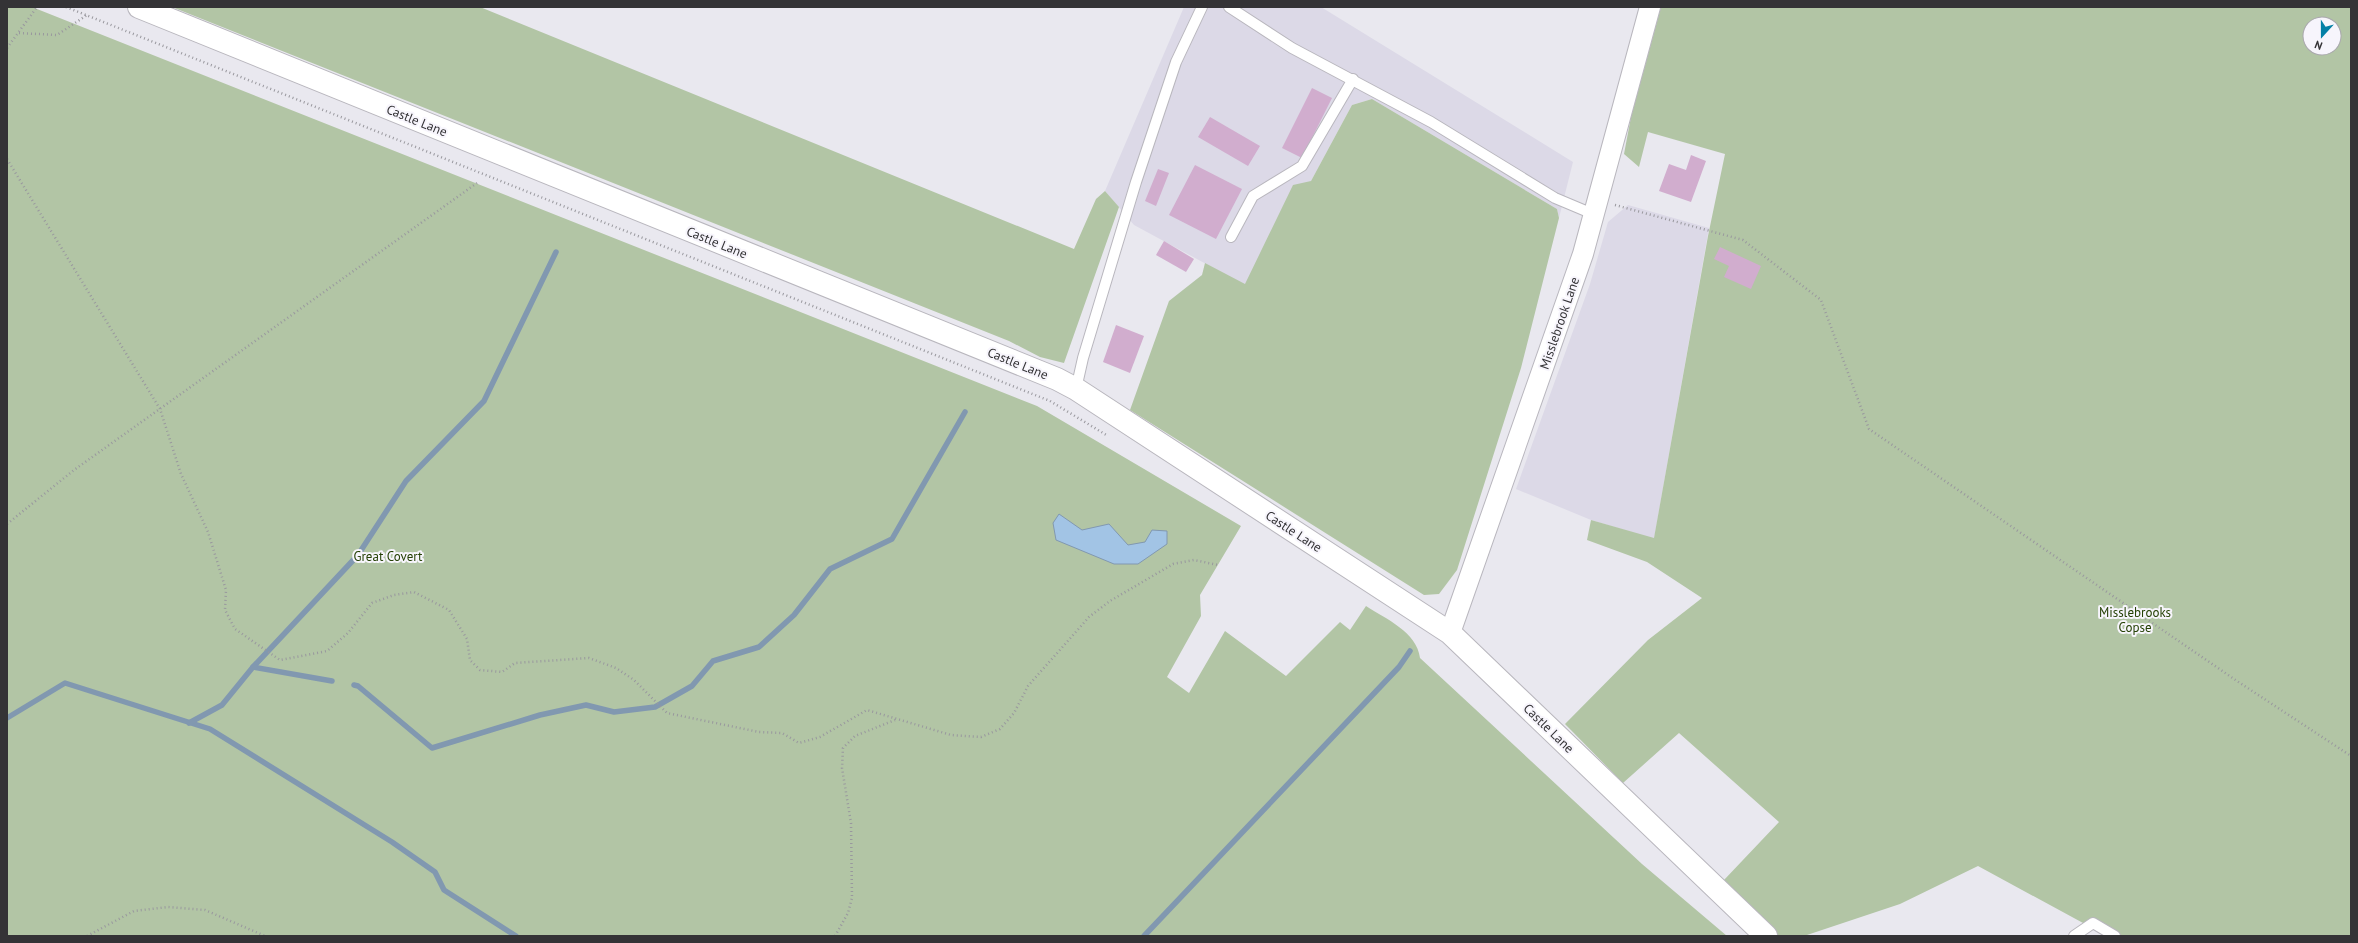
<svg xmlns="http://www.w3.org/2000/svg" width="2358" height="943" viewBox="0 0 2358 943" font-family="'PT Sans',sans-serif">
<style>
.built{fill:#dcd9e7}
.green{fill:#b2c5a5;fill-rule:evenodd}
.water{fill:#a2c4e5;stroke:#8198b0}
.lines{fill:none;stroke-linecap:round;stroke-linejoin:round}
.stream{stroke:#8198b0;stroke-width:5.5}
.building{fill:#d1adce}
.lane-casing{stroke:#b9b7be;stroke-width:12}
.street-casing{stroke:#b9b7be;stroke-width:22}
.secondary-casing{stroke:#b9b7be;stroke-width:24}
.path{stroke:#99989e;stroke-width:2.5;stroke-dasharray:1 3;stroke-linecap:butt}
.lane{stroke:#fff;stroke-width:10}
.street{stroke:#fff;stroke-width:20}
.secondary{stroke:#fff;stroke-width:22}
.labels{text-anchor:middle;stroke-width:4;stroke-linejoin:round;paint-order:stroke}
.street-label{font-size:13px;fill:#343336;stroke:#f7f5fc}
.park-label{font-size:13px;fill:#254105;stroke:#f7f5fc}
</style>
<rect width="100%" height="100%" fill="#e9e8ef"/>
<g class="built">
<path d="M1184,7H1321L1573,162L1559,218L1557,209L1372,99L1352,105L1311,181L1245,285L1134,225L1105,191Z"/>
<path d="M1628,205L1709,228L1654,539L1591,520L1516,489L1590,284L1608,222Z"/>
</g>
<g class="green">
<path d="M7,7H32L1037,406L1241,526L1200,595L1201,616L1167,677L1189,693L1225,631L1286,676L1340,622L1350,630L1366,606C1386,619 1417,632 1420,658L1642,864L1727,936H7Z"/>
<path d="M172,7H480L1074,249L1096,199L1105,191L1119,207L1064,363L1040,357L1009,341Z"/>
<path d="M1661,7H2351V936H2107L1978,866L1900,904L1804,936H1779L1724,880L1779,822L1679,733L1623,783L1565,724L1648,640L1702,598L1647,562L1587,540L1591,520L1654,538L1708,236L1725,154L1648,132L1639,167L1624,154L1631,117ZM2310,24H2334V48H2310Z"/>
<path d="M1372,99L1557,209L1559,218L1521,368L1457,570L1439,594L1424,595L1130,410L1169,301L1202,275L1205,263L1245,284L1293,185L1311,181L1352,105Z"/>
</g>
<path class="water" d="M1059,514L1082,530L1109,524L1128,545L1145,542L1152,530L1167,531V544L1138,564H1114L1056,540L1053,523Z"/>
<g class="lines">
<g class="stream">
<path d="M253,667L358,555L406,481L484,401L556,252"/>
<path d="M354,685L358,686L432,748L540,715L586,705L614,712L655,707L692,686L713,661L759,647L794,615L830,569L892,539L965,412"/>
<path d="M7,718L65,683L210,729L392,842L435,872L444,890L516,936"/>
<path d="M189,723L222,705L253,667L332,681"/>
<path d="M1144,936L1399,667L1410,651"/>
</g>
</g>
<g class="building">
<path d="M1312,88L1332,98L1302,158L1282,148Z"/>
<path d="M1210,117L1260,146L1248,166L1198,137Z"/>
<path d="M1691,155L1706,161L1691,202L1659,191L1669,164L1686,170Z"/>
<path d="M1195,165L1242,189L1216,239L1169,215Z"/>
<path d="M1158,169L1169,173L1156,206L1145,201Z"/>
<path d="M1164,241L1194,259L1186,272L1156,255Z"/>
<path d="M1720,247L1761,266L1751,289L1724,277L1729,266L1714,259Z"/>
<path d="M1116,325L1144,336L1130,373L1103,362Z"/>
</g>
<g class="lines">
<g class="lane-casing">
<g id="lane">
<path d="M1229,7L1292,48L1431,122L1555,198L1593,214"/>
<path d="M1231,237L1253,196L1302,166L1353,79"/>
<path d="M1076,389L1083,358L1136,182L1176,62L1202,7"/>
<path d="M2074,936L2093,923L2115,936"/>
</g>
</g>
<g class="street-casing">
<path id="street" d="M1450,633L1583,254L1650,7"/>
</g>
<g class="secondary-casing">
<path id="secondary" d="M139,7L1057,379L1076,389L1450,633L1766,936"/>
</g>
<g class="path">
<path d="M66,7L1050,401L1108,436"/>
<path d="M19,33L57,35L87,15"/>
<path d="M7,48L37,7"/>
<path d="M7,159L160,409L181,474L208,532L226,590L225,610L235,629L280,660L327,651L348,633L372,603L394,595L414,592L449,610L467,639L470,660L480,670L502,672L515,663L589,658L616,668L634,680L667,713L759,732L782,733L799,743L820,737L867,710L951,735L981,737L1000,729L1014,713L1028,686L1089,617L1110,601L1173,564L1194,560L1218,565"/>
<path d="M1615,205L1743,240L1821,300L1869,429L2237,681L2351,756"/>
<path d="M7,524L74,470L477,183"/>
<path d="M87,936L134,911L168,907L205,910L265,936"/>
<path d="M835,936L848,913L852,898L851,823L842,768L843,748L855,736L895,720"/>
</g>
<use href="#lane" class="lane"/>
<use href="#street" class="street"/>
<use href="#secondary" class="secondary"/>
</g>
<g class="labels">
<g class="street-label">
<text transform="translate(417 120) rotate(22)" y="5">Castle Lane</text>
<text transform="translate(717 242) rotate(22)" y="5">Castle Lane</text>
<text transform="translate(1559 323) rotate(-71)" y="5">Misslebrook Lane</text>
<text transform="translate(1018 363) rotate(22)" y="5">Castle Lane</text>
<text transform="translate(1294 531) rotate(33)" y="5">Castle Lane</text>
<text transform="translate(1549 728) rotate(44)" y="5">Castle Lane</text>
</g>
<g class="park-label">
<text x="388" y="561">Great Covert</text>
<text x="2135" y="617">Misslebrooks<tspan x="2135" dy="15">Copse</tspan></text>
</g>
</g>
<rect width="2358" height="943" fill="none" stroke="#343336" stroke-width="16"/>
<g transform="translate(2322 36) rotate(201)"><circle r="19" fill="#f7f5fc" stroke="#a9a7ad"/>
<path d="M0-3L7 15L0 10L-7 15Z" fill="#0480a6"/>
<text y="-6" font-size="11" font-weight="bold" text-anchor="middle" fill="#343336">N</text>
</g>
</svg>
